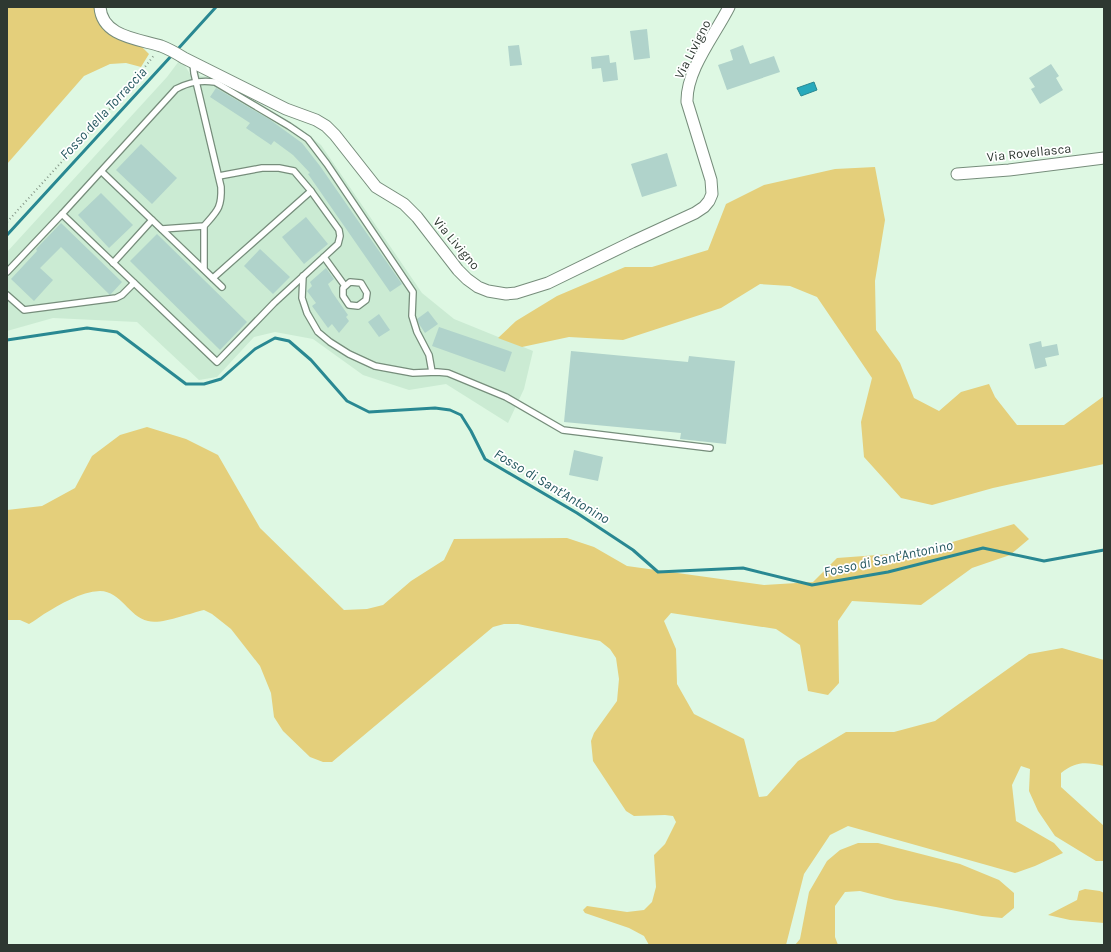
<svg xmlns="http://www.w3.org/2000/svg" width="1111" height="952" viewBox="0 0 1111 952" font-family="Karla,sans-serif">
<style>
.built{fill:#cbebd3}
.green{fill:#e4cf7b}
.water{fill:#27aabc;stroke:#298892}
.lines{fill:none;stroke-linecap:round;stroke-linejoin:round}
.stream{stroke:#298892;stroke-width:3}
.building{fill:#b0d3cb}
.lane-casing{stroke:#768d7b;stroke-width:8}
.street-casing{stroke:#768d7b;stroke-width:13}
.path{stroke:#859789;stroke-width:2;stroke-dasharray:1 3;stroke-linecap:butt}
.lane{stroke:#fff;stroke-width:5.5}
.street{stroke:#fff;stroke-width:11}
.labels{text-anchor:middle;stroke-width:3.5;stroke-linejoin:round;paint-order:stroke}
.street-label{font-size:13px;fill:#2e3831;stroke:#fff}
.water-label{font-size:14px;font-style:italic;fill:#255860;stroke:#fff}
</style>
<rect width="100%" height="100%" fill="#def8e3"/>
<path class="built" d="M179,61L184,64L190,74L198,71L200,76L211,77L297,126L321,145L422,293L454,319L533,351L524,389L508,423L446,384L409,390L363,375L313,339L275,332L254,337L217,377L199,380L137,322L53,318L7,331V252L167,77Z"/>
<g class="green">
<path d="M7,7H94L96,17L108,33L142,47L149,54L141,67L126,63L110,64L84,76L7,164Z"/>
<path d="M875,167L885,220L875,281L876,330L900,363L914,398L939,411L961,392L989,384L995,397L1017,425H1064L1104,396V464L993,488L932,505L901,498L864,457L861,422L872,378L817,297L790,286L760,284L721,308L623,340L569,337L522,347L498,338L516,321L557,296L625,267H652L708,250L726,204L764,185L835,169Z"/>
<path d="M147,427L186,439L218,455L260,528L344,610L367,609L383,605L411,581L444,560L454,539L567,538L594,547L627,566L764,585L813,582L837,558L918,552L1014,524L1029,539L1010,555L972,568L921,605L852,601L838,621L839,683L828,695L808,691L800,645L776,629L671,613L664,621L676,649L677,684L694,714L744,739L759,797L767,796L798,761L846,732H894L935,721L1029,654L1062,648L1104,660V766C1086,762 1076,761 1061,773V787L1104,826V861H1096L1055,836L1038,811L1029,791L1030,769L1021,766L1012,785L1016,821L1054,843L1063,853L1035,866L1015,873L848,826L830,835L804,874L786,945H649L644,936L629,928L585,913L583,910L587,906L627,912L644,910L652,902L656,887L654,855L665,844L676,822L673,816L665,815L634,816L626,811L593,761L591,741L594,733L617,701L619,679L616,658L610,649L600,641L518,624H504L493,627L332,762H323L310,757L283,731L274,717L271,693L260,666L231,629L212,614L204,610C190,613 161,625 148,621C129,617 121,591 100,591C80,592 61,604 44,614C39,617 35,621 29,624L20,620H7V510L42,506L75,488L92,456L120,435Z"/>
<path d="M858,843H878L960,864L999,880L1014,893V908L1002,918L982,916L936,907L895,900L860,891L845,892L835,906V937L838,945H795L800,939L809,892L827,861L840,850Z"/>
<path d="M1085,889L1100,891L1104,893V923L1070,920L1048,915L1077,900L1079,891Z"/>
</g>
<path class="water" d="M814,82L817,90L801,96L797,88Z"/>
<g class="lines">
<g class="stream">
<path d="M177,50L216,7"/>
<path d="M7,235L173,54"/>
<path d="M7,340L87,328L117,332L186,384H204L221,379L255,349L275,338L289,341L311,360L347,401L369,412L435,408L450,410L461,415L471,431L485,459L577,513L633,550L658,572L743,568L812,585L888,572L983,548L1044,561L1104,550"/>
</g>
</g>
<g class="building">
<path d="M647,29L650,58L634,60L630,31Z"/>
<path d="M519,45L522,65L510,66L508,46Z"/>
<path d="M743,45L750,64L774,56L780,72L727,90L718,65L733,60L730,50Z"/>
<path d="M609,55L610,63L616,62L618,80L603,82L601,68L592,69L591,57Z"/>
<path d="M1051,64L1059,76L1056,78L1063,90L1040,104L1031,89L1035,87L1029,78Z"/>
<path d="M216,88L269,119L302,143L320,166L402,284L390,292L308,174L310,173L293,155L274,141L271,145L246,128L250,123L210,97Z"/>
<path d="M141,144L177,178L152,204L116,170Z"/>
<path d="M667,153L677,186L642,197L631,164Z"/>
<path d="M101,193L133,225L109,248L78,215Z"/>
<path d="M306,217L328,244L304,264L282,237Z"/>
<path d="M61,223L122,282L110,295L61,247L40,268L53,280L34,301L11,279L37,251L36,249Z"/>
<path d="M157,234L247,322L220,350L130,261Z"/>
<path d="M260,249L290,277L273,294L244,266Z"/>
<path d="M326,268L334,279L328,284L332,292L348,315L346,317L349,321L339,333L332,324L328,328L312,306L316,303L307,291L312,286L310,282Z"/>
<path d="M428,311L438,324L425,333L419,324L417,319Z"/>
<path d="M379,314L390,330L379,337L368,322Z"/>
<path d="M439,327L512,352L505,372L432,346Z"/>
<path d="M1041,341L1042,347L1057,344L1059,355L1045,358L1047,366L1035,369L1029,344Z"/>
<path d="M571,351L688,362L689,356L735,361L726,444L680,439L681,433L564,422Z"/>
<path d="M574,450L603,457L598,481L569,475Z"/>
</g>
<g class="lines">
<g class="lane-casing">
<g id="lane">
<path d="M102,172L222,287"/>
<path d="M219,176L262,168H279L294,171L311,191L339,230L340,236L338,244L274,303L217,362L62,214L176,89C189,82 200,80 215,82L289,126L308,139L327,164L413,292L412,316L417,332L429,355L432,372"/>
<path d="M204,226V269"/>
<path d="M162,229L204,226C217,211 222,208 221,187L194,73L193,63"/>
<path d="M324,257L345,286"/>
<path d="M113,263L152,220"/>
<path d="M7,272L62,214"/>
<path d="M303,276L302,298L307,313L318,332L330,342L349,354L375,366L413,373L437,372L448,373L506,397L563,430L710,448"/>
<path d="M213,278L311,191"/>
<path d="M350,282L361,283L367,293L366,300L358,306L349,305L343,296V288Z"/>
<path d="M7,295L24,310L116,298L122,295L134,283"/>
</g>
</g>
<g class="street-casing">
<g id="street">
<path d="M100,7C102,37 139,39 161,46C169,49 176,53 184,58L286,109L316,120L326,126L335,135L376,187L404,204L417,217L458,270L467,279L478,287L488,291L506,294L516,293L548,283L632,242L695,213L704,207L709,201L712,194L711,180L687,102C686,70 715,35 729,7"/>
<path d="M957,174L1009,170L1104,158"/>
</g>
</g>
<path class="path" d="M7,222L127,90L155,54"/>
<use href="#lane" class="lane"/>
<use href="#street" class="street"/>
</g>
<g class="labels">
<g class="street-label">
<text transform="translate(692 49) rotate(-63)" y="5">Via Livigno</text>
<text transform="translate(1029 152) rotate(-6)" y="5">Via Rovellasca</text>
<text transform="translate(457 243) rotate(50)" y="5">Via Livigno</text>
</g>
<g class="water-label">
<text transform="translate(103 113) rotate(-47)" y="5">Fosso della Torraccia</text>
<text transform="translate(552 486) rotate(31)" y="5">Fosso di Sant'Antonino</text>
<text transform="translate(888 558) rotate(-12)" y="5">Fosso di Sant'Antonino</text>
</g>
</g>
<rect width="1111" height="952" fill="none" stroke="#2e3831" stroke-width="16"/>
</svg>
